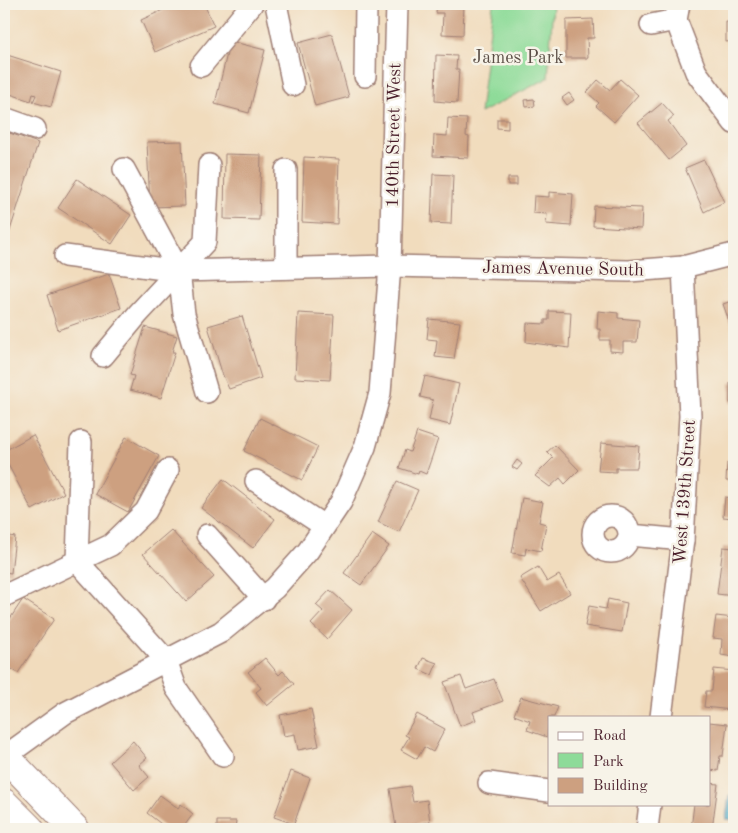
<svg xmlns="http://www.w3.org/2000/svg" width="738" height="833" viewBox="0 0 738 833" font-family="'Old Standard TT',serif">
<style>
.green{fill:#8edb99;stroke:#6c7d62}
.water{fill:#49a9c8;stroke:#4a647a}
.building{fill:#cda080}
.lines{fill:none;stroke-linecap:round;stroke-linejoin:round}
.minor-casing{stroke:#9e7e74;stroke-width:24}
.major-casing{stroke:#9e7e74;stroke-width:30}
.minor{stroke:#fff;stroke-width:21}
.major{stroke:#fff;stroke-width:28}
.labels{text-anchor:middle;stroke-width:5;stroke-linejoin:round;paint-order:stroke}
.park-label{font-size:18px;fill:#5b4e46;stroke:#f7f3e8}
.street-label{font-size:18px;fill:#4a1f2b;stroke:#f7f3e8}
</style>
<rect width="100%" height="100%" fill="#f7f3e8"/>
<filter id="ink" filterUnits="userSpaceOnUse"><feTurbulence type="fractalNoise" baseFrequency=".02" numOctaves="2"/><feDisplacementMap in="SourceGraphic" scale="10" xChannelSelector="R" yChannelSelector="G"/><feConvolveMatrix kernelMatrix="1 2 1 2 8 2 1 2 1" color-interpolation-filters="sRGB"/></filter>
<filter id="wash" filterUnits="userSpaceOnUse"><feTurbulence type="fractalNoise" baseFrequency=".0096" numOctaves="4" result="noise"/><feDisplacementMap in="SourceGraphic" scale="20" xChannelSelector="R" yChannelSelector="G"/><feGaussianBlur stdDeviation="1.12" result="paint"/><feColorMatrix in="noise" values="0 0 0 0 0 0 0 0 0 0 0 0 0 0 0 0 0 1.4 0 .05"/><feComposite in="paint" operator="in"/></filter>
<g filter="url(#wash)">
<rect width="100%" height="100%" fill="#f1dcbd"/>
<path class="green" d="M493,4H553L548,78L480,113Z"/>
<path class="water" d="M729,795L734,796V820L726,819Z"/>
<g id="blocks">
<g class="building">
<path d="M4,4H10L4,21Z"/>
<path d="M176,4H204L214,26L155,52L141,20Z"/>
<path d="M437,4H464L463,35L442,34L443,13H436Z"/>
<path d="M593,19L594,38H587L588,58H566V20Z"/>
<path d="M726,22H734V41L726,42Z"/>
<path d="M332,34L349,97L315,106L298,43Z"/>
<path d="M230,41L265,50L249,113L215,104Z"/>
<path d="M4,54L61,72L51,107L33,102L36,95L33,94L31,101L4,92Z"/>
<path d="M436,55L457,56L456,69H459L457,103L435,101Z"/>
<path d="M620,79L638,95L614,122L596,106L599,103L587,92L598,80L610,90Z"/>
<path d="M569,93L574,100L567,105L562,98Z"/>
<path d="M534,99L535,106L526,107L525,100Z"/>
<path d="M662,103L674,116L668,121L686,146L669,160L638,123Z"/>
<path d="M448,118L467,119L466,136L469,137L468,158L433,156L434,135L447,136Z"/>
<path d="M497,119H508V129L497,128Z"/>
<path d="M4,131L38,143L6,243H4V152L7,151L4,149Z"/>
<path d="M182,141L185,206L150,207L147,142Z"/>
<path d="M225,154L261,155L259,220L224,219Z"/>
<path d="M304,157L339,159L337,224L302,222Z"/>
<path d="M704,160L724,202L704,212L685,168Z"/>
<path d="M433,174L453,175L451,224L431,223Z"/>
<rect x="508" y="178" width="9" height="7"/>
<path d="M77,179L131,215L112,244L58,208Z"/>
<path d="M549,192L573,194L571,226L546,224L547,214L533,213L534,196L549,197Z"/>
<path d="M594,206L642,208L641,229L593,226Z"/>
<path d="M109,274L121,308L58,330L47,295Z"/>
<path d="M734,300V335L723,304Z"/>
<path d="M549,311L571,312L569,348L526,342L527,323L545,324V320H549Z"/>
<path d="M598,311L618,313V318L639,320L637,342H623V352L610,351V340H600V329H597Z"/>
<path d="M298,313L334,315L330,380L295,378Z"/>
<path d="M242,316L261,378L229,389L222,373L208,326Z"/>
<path d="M429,319L460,322L454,359L435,357L437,340L427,339Z"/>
<path d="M145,327L177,336L172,352H175L161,398L130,390L134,376L130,375Z"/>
<path d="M425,376L459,384L450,425L429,420L433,400L420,397Z"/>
<rect x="730" y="383" width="4" height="20"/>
<path d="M260,418L318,447L302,480L244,451Z"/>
<path d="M417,432L438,439L426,474L419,471L418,474L399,468L405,450L410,452Z"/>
<path d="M33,435L64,493L32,510L4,457V451Z"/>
<path d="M126,437L159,456L128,512L95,494Z"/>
<path d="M601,443L639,446L637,468H616V472L598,471Z"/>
<path d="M555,445L579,470L565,484L560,478L550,487L535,476L553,458L547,452Z"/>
<path d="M517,460L522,464L517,470L512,467Z"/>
<path d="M727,463L734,464V481H726Z"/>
<path d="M223,479L275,519L253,548L201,508Z"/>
<path d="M397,481L418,490L399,532L378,522Z"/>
<path d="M725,497L734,498V536H731L733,518L723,517Z"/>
<path d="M522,498L543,502L539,522L546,524L541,551L526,548L525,555L512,553Z"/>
<path d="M171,530L214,577L186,602L143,554Z"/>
<path d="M372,534L389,546L361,585L344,573Z"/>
<path d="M4,535L15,537L11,573L4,572Z"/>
<path d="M723,547L734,548V596L717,594Z"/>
<path d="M538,567L547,582L559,575L570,593L541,611L520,578Z"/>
<path d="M330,590L352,610L327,639L311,624L323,611L316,605Z"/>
<path d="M23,599L54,619L18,673L4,664V628Z"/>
<path d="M608,599L627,603L622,632L585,626L589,606L606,609Z"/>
<path d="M716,616L734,618V657L721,655L722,639L713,638Z"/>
<path d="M265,658L279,675L283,671L294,684L267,706L256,692L261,688L248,672Z"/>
<path d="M423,658L437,663L432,675L418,669Z"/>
<path d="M714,669L734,671L732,710L704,707L706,691H712Z"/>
<path d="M461,676L466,689L494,679L503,701L473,712L476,720L460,726L444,682Z"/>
<path d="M521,697L558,707L554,717H549L547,737L527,730L530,721L514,715Z"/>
<path d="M311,709L319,746L298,750L295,734L284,736L280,715Z"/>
<path d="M417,714L445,729L433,752L424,747L417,759L401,750L409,737L405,735Z"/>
<path d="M709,722L727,724L723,756H720L718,771L709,770Z"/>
<path d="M133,741L147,758L139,765L149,777L134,790L110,762Z"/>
<path d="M291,771L310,778L294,824L274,817Z"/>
<path d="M709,783L718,784L712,829H691L694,804H709Z"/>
<path d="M410,786L413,802L427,800L430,822L396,827L390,789Z"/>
<path d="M160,795L178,808L181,804L193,814L182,829H164L165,827L147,813Z"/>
<path d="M217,821H236L235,829H217Z"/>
</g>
</g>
</g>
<g filter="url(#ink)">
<use href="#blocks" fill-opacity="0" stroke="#9e7e74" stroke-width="1"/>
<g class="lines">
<g class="minor-casing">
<g id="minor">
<path d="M276,4L293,85"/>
<path d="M679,4L676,20L696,72L734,123"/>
<path d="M651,25L676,20"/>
<path d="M201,66L252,4"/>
<path d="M365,76L366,4"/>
<path d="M4,118L35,129"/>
<path d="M124,169L179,271L184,314L207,392"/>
<path d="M286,170V268"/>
<path d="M65,256L179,271L390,266L629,271L683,267L734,254"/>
<path d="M103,356L138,314L205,242L209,165"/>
<path d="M256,481L324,526"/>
<circle cx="611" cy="534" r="18"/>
<path d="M207,535L264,599"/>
<path d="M630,535L683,540"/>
<path d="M77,561L166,660L176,688L223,756"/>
<path d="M77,561L81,442"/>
<path d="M4,596L111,545L146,511L168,470"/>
<path d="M661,717L683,540L690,416L683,267"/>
<path d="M4,757L65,713L221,632L275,588L308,551L341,502L365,447L380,393L390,266L397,4"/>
<path d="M489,783L549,791"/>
<path d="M647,829L650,804"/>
</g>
</g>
<g class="major-casing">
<g id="major">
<path d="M4,755L75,829"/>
<path d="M4,803L30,829"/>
</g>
</g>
<use href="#minor" class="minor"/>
<use href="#major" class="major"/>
</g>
</g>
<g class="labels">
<g class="park-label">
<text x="518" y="63">James Park</text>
</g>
<g class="street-label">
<text transform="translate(393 135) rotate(-89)" y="6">140th Street West</text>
<text transform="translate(563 268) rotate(1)" y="6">James Avenue South</text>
<text transform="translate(684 492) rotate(-86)" y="6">West 139th Street</text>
</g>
</g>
<rect width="738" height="833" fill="none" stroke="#f7f3e8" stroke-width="20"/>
<rect x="548" y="716" width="162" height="90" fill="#f7f3e8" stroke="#b29e9c"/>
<rect x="558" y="732" width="25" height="8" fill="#ffffff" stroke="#b29e9c"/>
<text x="593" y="740" font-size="15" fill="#4a1f2b">Road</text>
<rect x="558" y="753" width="25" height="15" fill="#8edb99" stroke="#b29e9c"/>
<text x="593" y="766" font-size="15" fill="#4a1f2b">Park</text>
<rect x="558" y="778" width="25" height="15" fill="#cda080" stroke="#b29e9c"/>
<text x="593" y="790" font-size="15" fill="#4a1f2b">Building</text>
</svg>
